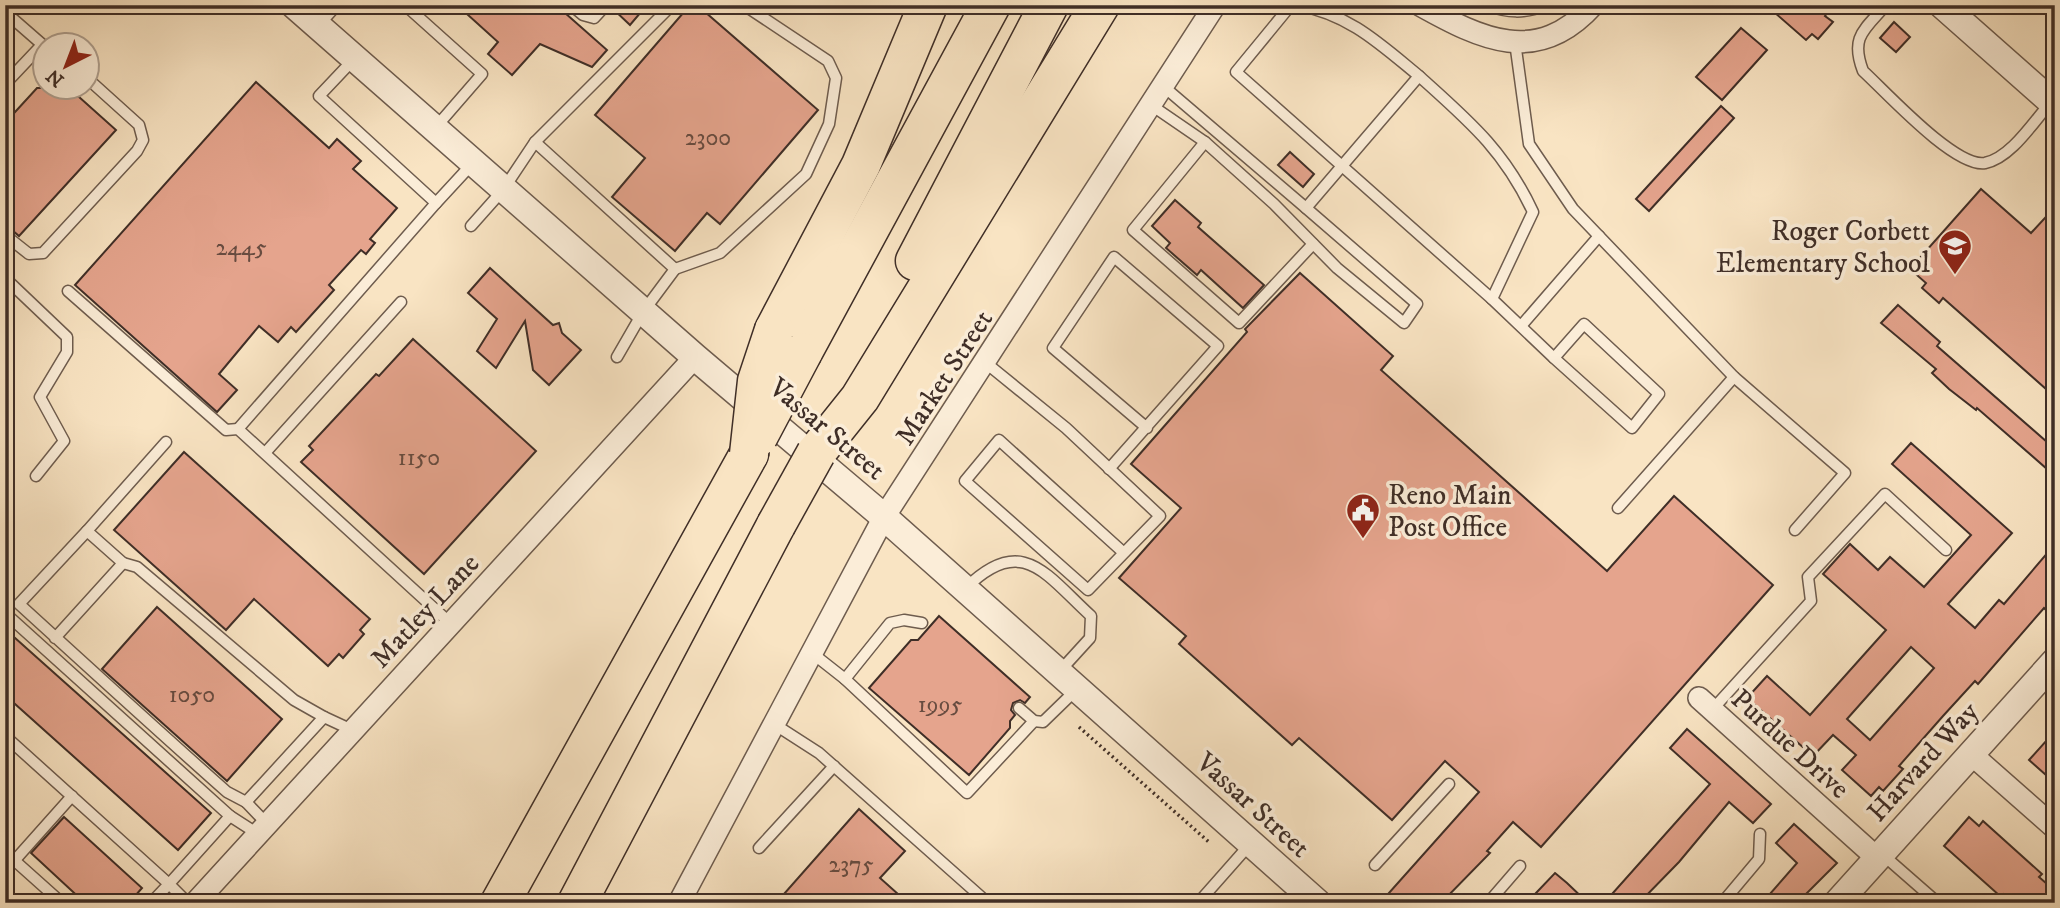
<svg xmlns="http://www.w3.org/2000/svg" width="2060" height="908" viewBox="0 0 2060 908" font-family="'IM FELL DW Pica',serif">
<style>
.building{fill:#e5a48d;stroke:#3f2e27;stroke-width:2;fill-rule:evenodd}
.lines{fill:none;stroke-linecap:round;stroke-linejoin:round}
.service-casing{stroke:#6e5c4e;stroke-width:13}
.minor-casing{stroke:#6e5c4e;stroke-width:24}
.tertiary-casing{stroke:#6e5c4e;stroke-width:29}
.motorway-casing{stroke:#3f2e27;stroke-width:41}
.path{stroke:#3f2e27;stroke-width:3.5;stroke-dasharray:2 3.5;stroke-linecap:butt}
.service{stroke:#fbedd8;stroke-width:10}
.minor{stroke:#fbedd8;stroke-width:21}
.tertiary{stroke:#fbedd8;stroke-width:26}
.motorway{stroke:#f9e4c3;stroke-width:38}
.motorway-bridge-casing{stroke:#3f2e27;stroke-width:41;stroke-linecap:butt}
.motorway-bridge{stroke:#f9e4c3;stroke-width:38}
.labels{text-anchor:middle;stroke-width:7;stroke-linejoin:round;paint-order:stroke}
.number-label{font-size:24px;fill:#684c40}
.poi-label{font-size:28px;fill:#3f2e27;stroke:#fbedd8;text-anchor:end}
.street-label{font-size:28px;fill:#3f2e27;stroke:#fbedd8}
</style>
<rect width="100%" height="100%" fill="#f9e4c3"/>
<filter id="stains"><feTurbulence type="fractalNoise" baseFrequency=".00286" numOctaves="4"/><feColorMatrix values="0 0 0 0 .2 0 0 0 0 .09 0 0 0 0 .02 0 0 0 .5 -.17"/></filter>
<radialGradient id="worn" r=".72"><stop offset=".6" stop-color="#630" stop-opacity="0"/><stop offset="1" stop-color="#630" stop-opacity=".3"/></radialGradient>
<g class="building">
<path d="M457,5H556L607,50L592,67L540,44L512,75L488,54L498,42Z"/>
<path d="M614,5H647L630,25L613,9Z"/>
<path d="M690,5H697L818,110L720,224L707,213L675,251L612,197L645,158L595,115Z"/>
<path d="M1766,5H1820L1828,12L1825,16L1833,22L1818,39L1812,34L1806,40Z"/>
<path d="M1894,22L1910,37L1896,52L1880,38Z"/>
<path d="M1741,28L1767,50L1722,100L1696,77Z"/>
<path d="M256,82L329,148L337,139L361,161L353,169L397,208L370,239L375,243L366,254L361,250L329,285L334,290L296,332L291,327L278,342L259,326L219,374L237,390L217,412L75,285Z"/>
<path d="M37,88H69L116,130L19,236L5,224V123Z"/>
<path d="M1721,106L1734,118L1649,211L1636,199Z"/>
<path d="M1290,152L1314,174L1303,187L1278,165Z"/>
<path d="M1981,189L2031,233L2055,207V397L1943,298L1939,303L1922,288L1926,283L1910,269Z"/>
<path d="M1175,200L1201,223L1198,227L1264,285L1243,308L1201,270L1197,275L1166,248L1170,243L1152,226Z"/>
<path d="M490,268L553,325L559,323L562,333L581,350L549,385L533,370L525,321L496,368L477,351L497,319L468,293Z"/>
<path d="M1300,273L1393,356L1381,370L1607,571L1674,496L1773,585L1541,847L1513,822L1487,851L1490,853L1441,903H1380L1479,792L1445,761L1392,820L1299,738L1292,745L1179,644L1186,636L1119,578L1181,508L1131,464L1247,332L1245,329Z"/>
<path d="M1898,305L1940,342L1937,346L2055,449V460L2047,469L1977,408L1976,410L1949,389L1932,373L1936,369L1881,323Z"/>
<path d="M413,339L536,451L424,574L301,462L313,450L309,446L376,374L379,376Z"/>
<path d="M1911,443L2012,533L1948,604L1975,628L1999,600L2004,604L2055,544V604L2048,612L2044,608L1978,684L1975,681L1943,716L1899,766L1903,769L1883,791L1879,787L1871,796L1842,770L1856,755L1833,735L1813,756L1747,698L1767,676L1810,715L1886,630L1823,574L1850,544L1878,570L1890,557L1924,587L1971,535L1892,464ZM1911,647L1934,668L1870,740L1847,719Z"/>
<path d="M184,452L370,619L360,630L364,634L343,658L339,654L328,666L254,599L226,630L114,530Z"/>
<path d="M157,607L282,719L227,781L102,669Z"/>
<path d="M939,616L1030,697L1025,703L1020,700L1013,703L1011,710L1015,715L1010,721V728L969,775L869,688L911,640H918Z"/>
<path d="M5,629L211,813L178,850L5,695Z"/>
<path d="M1687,729L1771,804L1753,823L1729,802L1679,862L1639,903H1604L1710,784L1670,748Z"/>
<path d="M2055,731V783L2029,760Z"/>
<path d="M859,809L905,851L880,878L908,903H776Z"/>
<path d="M64,817L142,888L129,903H85L31,853Z"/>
<path d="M1969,817L1979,826L1983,821L2042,874L2039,877L2055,891V903H2012L2003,894L2000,896L1944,846Z"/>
<path d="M1794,824L1837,863L1797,903H1762L1797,863L1776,843Z"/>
<path d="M1555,873L1567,883L1588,903H1547L1536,893Z"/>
</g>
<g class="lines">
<g class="service-casing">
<g id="service">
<path d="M405,5L482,74L436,127"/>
<path d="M571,5L583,15L594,18L606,5"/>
<path d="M1291,5L1236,72L1492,299"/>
<path d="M1297,5C1349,14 1380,44 1419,76"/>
<path d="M1486,5C1508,13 1524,14 1546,5"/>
<path d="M1886,5C1864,30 1850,37 1863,71C1886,92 1955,168 1985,163C2011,158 2034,121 2051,102"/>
<path d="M5,12L44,46"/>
<path d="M318,26L337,5"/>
<path d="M1515,42L1529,144L1573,209L1734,377L1845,473L1795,530"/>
<path d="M354,59L319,96L436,203L472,164"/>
<path d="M5,84L39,48L46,46"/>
<path d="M1163,86L1306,208"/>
<path d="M1151,105L1205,142L1274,204L1337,268L1404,323L1417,304L1306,208L1419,76C1469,121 1504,150 1533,212L1492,299L1554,358"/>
<path d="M535,142L675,269L643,312L617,357"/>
<path d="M1205,142L1133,230L1239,323L1313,244"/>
<path d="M471,226L503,190L535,142L672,5"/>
<path d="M5,235L29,254L43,253L137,151L143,140L139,125L88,79"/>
<path d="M675,269L720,253L806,174L829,124L836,78L828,61L744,5"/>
<path d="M5,278L67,337V352L40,397L64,441L36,476"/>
<path d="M68,291L226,430L238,429L449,622"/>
<path d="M1584,324L1659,394L1632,428L1554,358Z"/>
<path d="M1521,326L1599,236"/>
<path d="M986,363L1066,428L1160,516L1088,590L965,481L999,440L1124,553"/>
<path d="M238,429L436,203"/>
<path d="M265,453L401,302"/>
<path d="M1109,469L1218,346L1114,257L1053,348L1147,428"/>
<path d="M1618,508L1734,377"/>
<path d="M87,531L166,442"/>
<path d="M123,563L137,567L294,700L324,717"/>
<path d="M965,589C1022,532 1046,575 1091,616L1090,638L1059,672"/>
<path d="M5,613L230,816"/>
<path d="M55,638L123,563L87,531L19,604C88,667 157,730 227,792L246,802"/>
<path d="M812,653L845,679L890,623L904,620L922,623"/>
<path d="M845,679L967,793L1034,721"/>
<path d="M1019,708L1034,721L1043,722L1077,689"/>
<path d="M1712,710L1811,601L1808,577L1885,494L1946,550"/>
<path d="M774,724L819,753L988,903"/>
<path d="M5,736L169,884L151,903"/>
<path d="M267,824L246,802L324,717L352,730"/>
<path d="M759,848L834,766"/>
<path d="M5,852L62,903"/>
<path d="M1882,854L1938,903"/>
<path d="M15,860L72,796"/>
<path d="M1375,865L1449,784"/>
<path d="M188,903L169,884L230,816L258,834"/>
<path d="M1198,903L1251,843"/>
<path d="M1488,903L1520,866"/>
<path d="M1722,903L1759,859L1760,834"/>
</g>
</g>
<g class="minor-casing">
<g id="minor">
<path d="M1420,5C1481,39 1537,67 1593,5"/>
<path d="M1699,698L1877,858"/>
<path d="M1971,754L2055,828"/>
<path d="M195,903L695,357"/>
<path d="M679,903L884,517L1215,5"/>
</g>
</g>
<g class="tertiary-casing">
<g id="tertiary">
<path d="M294,5L695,357L884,517L1318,903"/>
<path d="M1942,5L2055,105"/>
<path d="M1837,903L2055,661"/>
</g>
</g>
<g class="motorway-casing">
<g id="motorway">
<path d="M915,261L1049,5"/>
<path d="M774,330L861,165L928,5"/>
<path d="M803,352L991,5"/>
<path d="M816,453L860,398L1100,5"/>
<path d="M500,903L749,454"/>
<path d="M577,903L776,525"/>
</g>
</g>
<path class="path" d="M1079,727L1210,843"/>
<use href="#service" class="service"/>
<use href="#minor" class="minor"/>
<use href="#tertiary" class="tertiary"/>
<use href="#motorway" class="motorway"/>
<g class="motorway-bridge-casing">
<g id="motorway-bridge">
<path d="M758,437L803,352"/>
<path d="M749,454L757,381L774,330"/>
<path d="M776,525L816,453"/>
</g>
</g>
<use href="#motorway-bridge" class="motorway-bridge"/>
</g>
<defs>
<g id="school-pin" transform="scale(1.75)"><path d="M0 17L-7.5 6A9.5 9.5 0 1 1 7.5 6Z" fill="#8f2418" stroke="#fbedd8"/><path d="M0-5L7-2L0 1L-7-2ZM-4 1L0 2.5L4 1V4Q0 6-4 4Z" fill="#fff"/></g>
<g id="civic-pin" transform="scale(1.75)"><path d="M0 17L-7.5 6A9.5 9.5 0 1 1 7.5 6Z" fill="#8f2418" stroke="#fbedd8"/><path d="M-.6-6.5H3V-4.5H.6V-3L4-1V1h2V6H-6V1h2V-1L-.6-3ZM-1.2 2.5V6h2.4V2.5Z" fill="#fff"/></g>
</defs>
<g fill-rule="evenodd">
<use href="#school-pin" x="1955" y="246"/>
<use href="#civic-pin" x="1363" y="510"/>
</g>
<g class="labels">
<g class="number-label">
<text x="708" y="145">2300</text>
<text x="241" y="255">2445</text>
<text x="419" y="465">1150</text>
<text x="192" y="702">1050</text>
<text x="940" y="712">1995</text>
<text x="851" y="872">2375</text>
</g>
<g class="poi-label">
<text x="1930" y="240">Roger Corbett<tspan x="1930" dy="32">Elementary School</tspan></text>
<text x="1388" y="504" text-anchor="start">Reno Main<tspan x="1388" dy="32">Post Office</tspan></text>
</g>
<g class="street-label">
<text transform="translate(943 377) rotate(-57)" y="10">Market Street</text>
<text transform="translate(828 428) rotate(40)" y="10">Vassar Street</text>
<text transform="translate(424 610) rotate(-47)" y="10">Matley Lane</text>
<text transform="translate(1791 743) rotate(42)" y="10">Purdue Drive</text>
<text transform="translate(1922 761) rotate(-48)" y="10">Harvard Way</text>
<text transform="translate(1254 804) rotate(42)" y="10">Vassar Street</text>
</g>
</g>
<rect width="2060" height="908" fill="none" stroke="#f9e4c3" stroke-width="28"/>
<rect x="7" y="7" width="2046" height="894" fill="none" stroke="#3f2e27" stroke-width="3.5"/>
<rect x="14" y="14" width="2032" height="880" fill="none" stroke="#3f2e27" stroke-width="2"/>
<g transform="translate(66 66) rotate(222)"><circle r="33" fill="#fbedd8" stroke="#b0a191" stroke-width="2"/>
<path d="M0-5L12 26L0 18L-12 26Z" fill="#8f2418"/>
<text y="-10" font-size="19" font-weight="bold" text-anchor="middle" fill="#3f2e27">N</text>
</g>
<rect width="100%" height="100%" filter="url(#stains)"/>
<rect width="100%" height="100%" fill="url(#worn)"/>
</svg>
